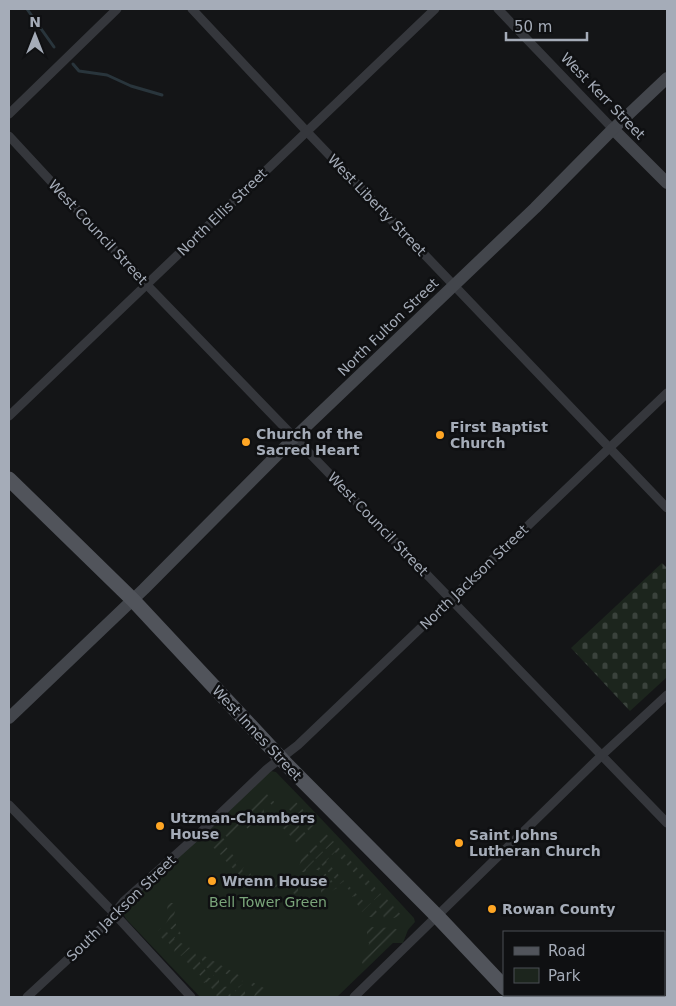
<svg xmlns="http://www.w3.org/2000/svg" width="676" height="1006" viewBox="0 0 676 1006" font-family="'DejaVu Sans',sans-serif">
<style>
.cemetery{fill:url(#cemetery-stones)}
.park{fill:#1c251d}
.garden{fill:url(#garden-furrows)}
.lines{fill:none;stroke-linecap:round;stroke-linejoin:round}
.stream{stroke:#29353c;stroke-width:3}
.street{stroke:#35373c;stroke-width:9}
.secondary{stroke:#43464c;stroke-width:12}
.primary{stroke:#51545b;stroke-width:15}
.poi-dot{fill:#ffa624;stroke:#0f1012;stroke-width:2}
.labels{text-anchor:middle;stroke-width:5;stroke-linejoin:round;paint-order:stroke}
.street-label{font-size:14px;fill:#a5acb8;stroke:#0f1012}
.poi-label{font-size:14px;font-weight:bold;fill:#a5acb8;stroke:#0f1012;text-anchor:start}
.park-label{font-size:14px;fill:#7aa57a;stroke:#0f1012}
</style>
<defs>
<pattern id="cemetery-stones" width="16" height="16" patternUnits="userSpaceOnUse" patternTransform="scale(1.25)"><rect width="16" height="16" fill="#1c251d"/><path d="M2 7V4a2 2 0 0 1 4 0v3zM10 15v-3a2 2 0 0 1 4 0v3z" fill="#3a423c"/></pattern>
<pattern id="garden-furrows" width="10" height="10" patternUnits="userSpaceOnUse" patternTransform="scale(1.25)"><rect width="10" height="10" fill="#1c251d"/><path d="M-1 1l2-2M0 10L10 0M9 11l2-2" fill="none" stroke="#3a423c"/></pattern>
</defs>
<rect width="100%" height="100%" fill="#141517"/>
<path class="cemetery" d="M662,563L667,568V677L630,711L571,648Z"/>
<path class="park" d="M271,771L276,772C323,820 369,869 414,918L415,922L408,930L403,943H393L337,997H200L126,919L123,913V909L258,779Z"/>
<g class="garden">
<path d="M264,791L275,803L272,805L269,802L264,807V815L257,821L245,809Z"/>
<path d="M293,799L318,826L311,833L286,806Z"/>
<path d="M243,811L254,823L248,829L243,824L228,838L221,831Z"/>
<path d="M284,811L308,836L299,845L283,828L277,832L276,831L279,829L277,825V817H281L282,813Z"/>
<path d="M324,832L334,842L326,849L317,839Z"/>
<path d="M219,834L225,840L222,843L228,849L221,855L209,843Z"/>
<path d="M313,842L323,852L316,859L306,848Z"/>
<path d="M336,845L381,894L374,900L371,897L374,894L335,852L332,855L329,852Z"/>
<path d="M304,850L314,861L306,869V872H298V878L286,881L274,888L270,884L284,869L291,877C298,870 302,862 302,852Z"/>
<path d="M229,851L238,860L235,863L237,866L240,863L244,867L242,870L245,873L247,870L251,874L248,877L250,880L253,877L258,881L262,879L260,881L262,883L258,887L249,885L223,858Z"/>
<path d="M325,855L329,858L326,861L344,881L340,884L318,861Z"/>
<path d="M316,864L335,884L321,879V872H318V870H311Z"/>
<path d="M298,881V896L282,886Z"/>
<path d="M321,882L337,888L321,897Z"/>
<path d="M346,883L365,903L368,900L371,903L362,912L356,902L358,900L354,896L352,897L349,894L351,892L347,888L345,890L342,887Z"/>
<path d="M384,896L401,915L394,918H384L382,911L376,903Z"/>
<path d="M168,903H177L173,919L182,936L165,925L170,916L167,910Z"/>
<path d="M373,906L380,917H364L363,915Z"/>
<path d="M367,927L393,928L401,931L364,965L362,963L365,953L368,954L369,943L367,942Z"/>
<path d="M161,928L168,933V935L171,937L172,936L175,937L174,939L190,948L181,956L178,953L177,954L174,951L175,950L165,939L164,940L161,937L162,935L158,931Z"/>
<path d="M195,953C198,963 207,969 209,978H213V975L219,977V986L228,987L229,990L226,989L224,993L227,996L230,993L231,997H218L215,994L216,993L206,982L204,983L201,980L203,978L192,968L190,969L188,966L189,964L186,961Z"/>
<path d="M199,953L242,977L243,981L238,983L234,987H231L230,984L232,977L225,973C218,975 212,971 206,967L208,964L204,961L203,962Z"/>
<path d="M252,982L268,990L264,997H254L256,991L255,988L251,985Z"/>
<path d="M243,984L246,997L239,996L235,997V990L237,991L239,988L238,987Z"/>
</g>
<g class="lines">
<g class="stream">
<path d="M27,9L54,47"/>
<path d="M73,64L79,71L107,75L131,86L162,95"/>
</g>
<g class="street">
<path d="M192,9L311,136L667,508"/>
<path d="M498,9L613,129"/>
<path d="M9,114L117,9"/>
<path d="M9,136L147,285L667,823"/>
<path d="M9,416L435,9"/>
<path d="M9,805L109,908L191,997"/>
<path d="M27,997L106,924L124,901L201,832L267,769L298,745L667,393"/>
<path d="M354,997L602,755L667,695"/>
</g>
<g class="secondary">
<path d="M613,129L667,183"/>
<path d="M9,718L144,589L295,437L535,208L613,129L667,78"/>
</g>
<path class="primary" d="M9,479L133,600L288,766L437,916L505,988"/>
</g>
<g class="poi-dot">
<circle cx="440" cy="435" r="5"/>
<circle cx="246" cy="442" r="5"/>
<circle cx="160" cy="826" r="5"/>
<circle cx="459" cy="843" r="5"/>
<circle cx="212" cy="881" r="5"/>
<circle cx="492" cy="909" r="5"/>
</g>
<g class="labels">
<g class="street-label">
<text transform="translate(603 96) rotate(46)" y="5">West Kerr Street</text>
<text transform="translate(377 205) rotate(46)" y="5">West Liberty Street</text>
<text transform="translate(222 212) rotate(-44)" y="5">North Ellis Street</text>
<text transform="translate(98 232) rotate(47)" y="5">West Council Street</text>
<text transform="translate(388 327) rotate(-44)" y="5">North Fulton Street</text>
<text transform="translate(378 524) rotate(46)" y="5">West Council Street</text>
<text transform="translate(474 577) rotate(-44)" y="5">North Jackson Street</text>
<text transform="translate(257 733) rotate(47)" y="5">West Innes Street</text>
<text transform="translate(121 908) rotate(-44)" y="5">South Jackson Street</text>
</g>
<g class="poi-label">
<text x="450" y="432">First Baptist<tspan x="450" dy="16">Church</tspan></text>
<text x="256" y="439">Church of the<tspan x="256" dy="16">Sacred Heart</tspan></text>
<text x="170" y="823">Utzman-Chambers<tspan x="170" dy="16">House</tspan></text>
<text x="469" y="840">Saint Johns<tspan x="469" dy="16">Lutheran Church</tspan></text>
<text x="222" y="886">Wrenn House</text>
<text x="502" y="914">Rowan County</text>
</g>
<g class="park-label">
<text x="268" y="907">Bell Tower Green</text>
</g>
</g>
<rect width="676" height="1006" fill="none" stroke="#a5acb8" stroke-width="20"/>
<rect x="503" y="931" width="162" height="65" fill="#0f1012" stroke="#4b4e54"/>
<rect x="514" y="947" width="25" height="8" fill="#51545b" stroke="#4b4e54"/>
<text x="548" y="956" font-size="15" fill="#a5acb8">Road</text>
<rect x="514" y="968" width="25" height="15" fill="#1c251d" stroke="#4b4e54"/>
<text x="548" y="981" font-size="15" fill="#a5acb8">Park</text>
<g transform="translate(35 35)" stroke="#0f1012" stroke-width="4" paint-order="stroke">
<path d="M0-4L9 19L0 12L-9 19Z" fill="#a5acb8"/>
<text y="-8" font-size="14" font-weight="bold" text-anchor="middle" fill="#a5acb8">N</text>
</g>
<path d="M506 32v8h81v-8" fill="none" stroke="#a5acb8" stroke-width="2.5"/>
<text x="514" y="32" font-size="15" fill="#a5acb8" stroke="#0f1012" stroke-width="4" paint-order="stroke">50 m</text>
</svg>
